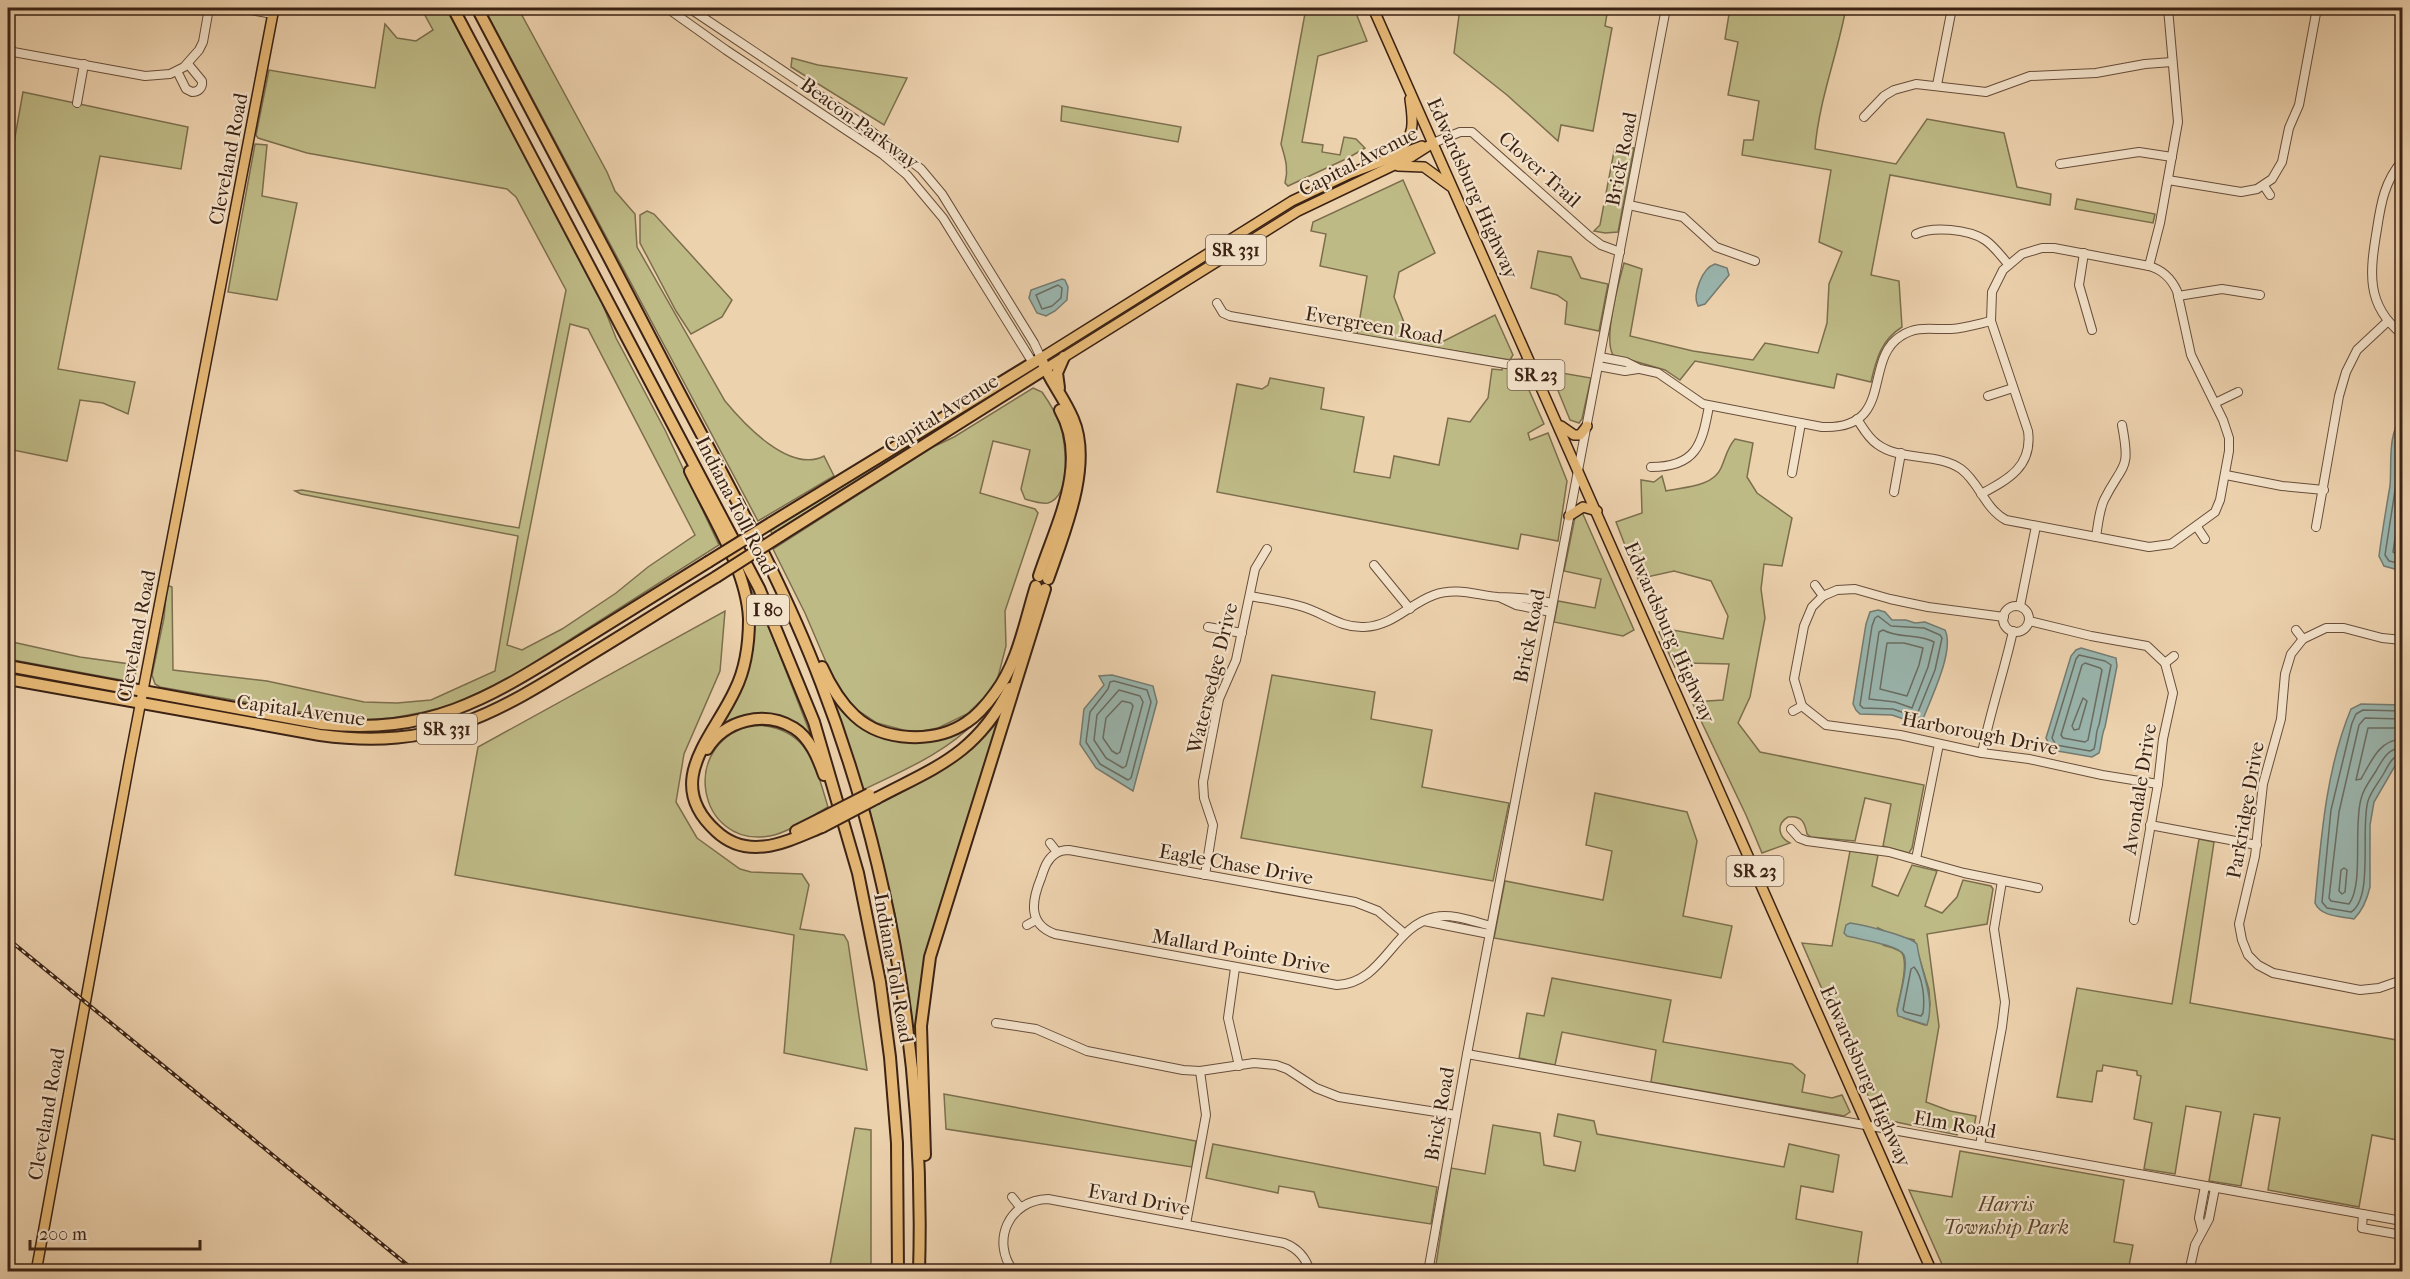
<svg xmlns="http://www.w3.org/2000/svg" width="2410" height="1279" viewBox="0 0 2410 1279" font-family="'IM FELL French Canon',serif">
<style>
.green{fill:#beba86;stroke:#7c6e4d;stroke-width:1.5;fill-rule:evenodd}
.water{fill:#9ab6af;stroke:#747b71;stroke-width:1.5}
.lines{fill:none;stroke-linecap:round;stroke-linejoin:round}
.shore{stroke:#6a6c62;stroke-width:1.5}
.minor-casing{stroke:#684e3a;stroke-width:10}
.major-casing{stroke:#3b2214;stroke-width:12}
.highway-casing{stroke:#3b2214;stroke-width:14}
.minor{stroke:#f3e2ca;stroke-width:8}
.major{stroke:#e6b977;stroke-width:9}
.highway{stroke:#e6b977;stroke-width:10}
.rail-casing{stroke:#3b2214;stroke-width:4}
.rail{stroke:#f3e2ca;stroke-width:1.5;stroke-dasharray:4.5;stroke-linecap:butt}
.highway-bridge-casing{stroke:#3b2214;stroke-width:14;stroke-linecap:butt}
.highway-bridge{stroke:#e6b977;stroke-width:10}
.labels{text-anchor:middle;stroke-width:4.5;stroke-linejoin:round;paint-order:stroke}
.shield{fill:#f3e2ca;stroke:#725c4b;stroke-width:1.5}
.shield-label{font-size:18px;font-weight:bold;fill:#3b2214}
.street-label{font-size:20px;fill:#3b2214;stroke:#f3e2ca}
.park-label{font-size:20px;font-style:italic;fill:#5c4830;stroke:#f3e2ca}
</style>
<rect width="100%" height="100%" fill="#edd2ae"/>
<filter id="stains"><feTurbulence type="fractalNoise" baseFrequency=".00333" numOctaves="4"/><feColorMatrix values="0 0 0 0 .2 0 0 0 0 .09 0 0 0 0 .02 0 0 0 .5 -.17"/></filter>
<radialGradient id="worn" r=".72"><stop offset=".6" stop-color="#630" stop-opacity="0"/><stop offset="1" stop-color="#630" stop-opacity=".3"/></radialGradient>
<g class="green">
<path d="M421,8H446L601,300L616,338L665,430L719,545L508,679L452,705L424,712L392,718L360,720L329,717L160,687L155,684L152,675L164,618L167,585L172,587L173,670L267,681L364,702L397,703L431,700L495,671L518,536L301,494L295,491L302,490L519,528L566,290L516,197L507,189L307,153L258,138L256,135L269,70L375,88L385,24L397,38L416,41L433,30ZM570,324L588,329L695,535L648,567L616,593L562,629L522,650L507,645Z"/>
<path d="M484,8H518L607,172L615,191L635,214L637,247L725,401C744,424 790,474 824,456L834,476L758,521Z"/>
<path d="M1306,8H1354L1367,41L1318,56L1302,142L1323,145L1322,152L1340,155L1344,137L1356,139L1365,148L1348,158L1288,186L1285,183C1289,168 1285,158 1281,144Z"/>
<path d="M1460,8H1608L1605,26L1612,28L1593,131L1561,125L1558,141L1507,95L1454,53Z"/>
<path d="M1730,8H1846C1837,56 1819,100 1815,149L1896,164L1927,119L2004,133L2017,187L2051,194L2050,205L1890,175L1871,275L1899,281L1902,327C1881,340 1876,360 1871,382L1837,374L1834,388L1695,361L1680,380L1665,370L1613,355C1603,339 1619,281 1624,263L1642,269L1630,336L1693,351L1753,360L1765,343L1818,353L1827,323L1829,284L1842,252L1819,242L1831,170L1742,155L1744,140H1753L1759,101L1728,95L1738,42L1725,39Z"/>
<path d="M792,58L818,65L907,78L884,125L791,67Z"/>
<path d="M23,92L188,127L181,169L100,156L58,369L135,382L128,414L103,403L80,400L67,461L8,449V176Z"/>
<path d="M1062,106L1181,127L1178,142L1061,121Z"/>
<path d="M255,144L267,145L262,196L297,203L277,300L228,292Z"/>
<path d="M1615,146L1634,148L1618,232L1605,233L1594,231L1600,225Z"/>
<path d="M1403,180L1435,253L1399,272L1394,297L1407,330L1419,339L1442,342L1495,315L1513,355L1510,360L1357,335L1367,276L1320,266L1326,234L1311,231L1313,222Z"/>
<path d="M2077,199L2155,214L2153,223L2075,209Z"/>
<path d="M647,211L654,214L732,300L722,317L691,334L676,311L640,243V215Z"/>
<path d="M1538,251L1571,257L1581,278L1608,284L1599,331L1565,324L1567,302L1557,295L1531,288Z"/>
<path d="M1503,366L1520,370L1544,424L1528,433L1530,440L1548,433L1567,481L1558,541L1521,534L1518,549L1217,492L1237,384L1262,389L1268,385L1270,378L1324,388L1321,409L1364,417L1354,472L1390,478L1394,456L1439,465L1448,418L1470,422L1488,398L1492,369L1502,370Z"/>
<path d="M1550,371L1591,378L1582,419L1579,423L1570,420Z"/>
<path d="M1033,388L1042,392C1049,402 1056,413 1060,425C1066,442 1072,496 1048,503C1041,504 1032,501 1025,499L1021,489L1030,450L993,441L980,493L1035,509L1038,513L1005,611L1006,646L998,677L990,692L967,714L938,728L922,731H907L877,723L856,709L848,700L832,676L805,613L773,549L933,447L954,437Z"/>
<path d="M936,427L938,431L772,534L770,529Z"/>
<path d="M1735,439L1753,443L1747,477L1757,493L1792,518L1782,566L1764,564L1761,589L1765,618L1750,697L1738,723L1760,752L1924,785L1912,848L1909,853L1883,846L1891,804L1865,798L1855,841L1811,837L1807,834C1805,823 1802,815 1788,817C1776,824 1778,837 1790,843L1762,853L1746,815L1692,702L1723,700L1729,664L1686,663L1675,667L1659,632L1667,629L1723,639L1728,616L1711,581L1674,571L1638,579L1616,522L1642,513L1641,480L1654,482L1662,476L1666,491C1683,487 1713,487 1721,468C1726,457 1727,448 1735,439Z"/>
<path d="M1582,512L1634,630L1623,636L1554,622L1558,601L1595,608L1601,579L1564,571L1575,517Z"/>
<path d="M741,568L770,630L814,743L773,717L717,732L748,657Z"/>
<path d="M725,611L720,671L684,754L676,802L697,838L740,869L751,872L802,874L809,885L800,929L844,935L848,942L867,1070L784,1053L794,935L455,875L478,747Z"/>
<path d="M8,641L80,657L137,665L135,676L132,681H127L8,659Z"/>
<path d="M1272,675L1375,692L1371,719L1432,730L1422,787L1509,803L1493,881L1241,838Z"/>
<path d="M831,694L841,705L900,738L977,720C946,753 904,770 863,790Z"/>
<path d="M1003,714L936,924L918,1057L895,914L869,808C921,775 965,768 1003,714Z"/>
<path d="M755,725C808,727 815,764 828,807C810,817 790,832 770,836C697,849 677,740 755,725Z"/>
<path d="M1595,793L1687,812L1697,841L1683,916L1732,926L1721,978L1494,938L1505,881L1603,900L1612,851L1586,845Z"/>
<path d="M2199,839L2214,842L2190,1003L2402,1041V1141L2372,1135L2359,1207L2268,1190L2280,1118L2254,1114L2241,1186L2209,1181L2221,1112L2186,1106L2175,1174L2144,1169L2152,1123L2134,1119L2141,1076L2137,1075V1071L2103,1065L2102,1071H2097L2092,1102L2057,1097L2077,988L2172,1004Z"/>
<path d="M1850,851L1878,855L1872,886L1898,896L1912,865L1937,871L1925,906L1942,913L1957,897L1963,880L1991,886L1993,889L1987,924L1927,934L1939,1026L1926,1102L1950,1111L1976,1116L1974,1127L1969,1132L1959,1130L1957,1135L1882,1119L1877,1116L1802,943L1832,946ZM1878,928L1893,935L1914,940L1929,990L1930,1005L1925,1025L1904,1018L1897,1010C1899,998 1910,961 1901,952C1896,948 1889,947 1883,945Z"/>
<path d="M1552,978L1671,1000L1663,1042L1792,1064L1805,1075L1802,1092L1832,1098L1842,1095L1850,1112L1844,1116L1839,1115L1651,1082L1656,1050L1562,1032L1555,1065L1519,1058L1527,1013L1544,1016Z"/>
<path d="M944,1094L1196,1141L1192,1167L946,1129Z"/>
<path d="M1558,1114L1594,1121L1597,1134L1784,1167L1789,1144L1839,1155L1833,1192L1801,1186L1796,1219L1862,1232L1857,1267L1885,1271H1435L1451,1168L1485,1174L1493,1125L1540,1133L1544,1165L1575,1171L1581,1142L1554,1136Z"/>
<path d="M855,1128L871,1130V1271H829Z"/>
<path d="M1213,1144L1437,1187L1431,1224L1319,1207L1314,1192L1279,1186L1278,1193L1206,1178Z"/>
<path d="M1960,1151L2124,1180L2114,1242L2133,1245L2128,1271H1945L1909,1190L1952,1197Z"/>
</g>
<g class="water">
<path d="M1715,264L1727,268L1729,275L1705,304L1698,306C1692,295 1702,268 1715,264Z"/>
<path d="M1062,279L1065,280L1068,287L1067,300L1055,311L1046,316L1037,313L1029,298L1031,290Z"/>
<path d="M2402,417V571L2384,566L2379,556C2382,533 2386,509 2390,486C2392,465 2387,434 2402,417Z"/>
<path d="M1878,610L1885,612L1892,620H1906L1915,623L1925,622L1945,630C1955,650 1931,698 1923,719L1918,724L1892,715L1860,714L1856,710L1853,704L1866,624L1870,612Z"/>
<path d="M2081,648L2116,658L2117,666L2105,727C2101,736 2102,744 2099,753L2092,757L2052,750L2046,738L2071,656L2076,650Z"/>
<path d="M1112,675L1153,686L1157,702L1133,791L1096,768L1080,744L1084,709L1104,685L1099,676Z"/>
<path d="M2361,704L2402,705V760L2396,764L2374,802L2370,825V887C2367,900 2363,910 2354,919C2340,916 2321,917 2315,903C2321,838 2326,769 2351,709Z"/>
<path d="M1850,923C1864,925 1909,936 1917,944C1920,971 1936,997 1927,1025L1898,1016L1897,1011C1899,999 1909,965 1904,955C1899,945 1858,939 1847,936L1844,933L1846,925Z"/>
</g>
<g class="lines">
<g class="shore">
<path d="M1058,285L1062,288L1061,298L1052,306L1042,309L1036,295Z"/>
<path d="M2402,428L2398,446L2396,484L2385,555L2389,561L2402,564"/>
<path d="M2402,491L2393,552L2402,557"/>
<path d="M1878,616L1891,626L1924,628L1940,635L1942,638L1935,670L1916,717L1893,709L1863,708L1860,705L1872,626L1875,618Z"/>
<path d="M1883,630C1899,639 1918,633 1934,642L1928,667L1912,708L1895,702L1869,699L1879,632Z"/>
<path d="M1887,643H1904L1923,648L1919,665L1907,696L1880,689Z"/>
<path d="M2079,655L2105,661L2111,665L2099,725C2095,733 2097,740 2094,749L2090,751L2056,745L2052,738L2076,659Z"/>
<path d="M2085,663L2100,668L2102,670L2088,740L2085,742L2063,738L2061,735L2082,665Z"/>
<path d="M1114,681L1147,690L1151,702L1131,778L1128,780L1100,764L1086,742L1090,712L1108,689L1110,682Z"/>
<path d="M1119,690L1140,696L1143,702L1126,766L1123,768L1106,758L1094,740L1097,715Z"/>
<path d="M2083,698L2087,701L2079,729L2074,730L2072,726Z"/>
<path d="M1122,701L1131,703L1133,706L1120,752L1117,754L1112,751L1103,738L1106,718Z"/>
<path d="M2402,711L2363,710L2356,714L2352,723L2331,810L2322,902L2327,908L2351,912C2374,898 2360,828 2368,801C2371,791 2379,782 2384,773C2389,764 2392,756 2402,755"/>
<path d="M2402,719L2365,718L2359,725L2339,812L2329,898L2331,901L2349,904C2364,884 2353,828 2361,799C2363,789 2371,779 2376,771C2383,759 2388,748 2402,748"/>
<path d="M2402,728H2368L2356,780L2361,779C2371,762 2379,740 2402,739"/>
<path d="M2344,868L2347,870L2345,892L2342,894L2339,891L2341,870Z"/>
<path d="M1914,967C1923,977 1925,999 1923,1013L1921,1016L1905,1012L1903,1010L1911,969Z"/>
</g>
<g class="minor-casing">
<g id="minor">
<path d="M239,8L273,14"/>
<path d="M667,8L726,50L882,154L907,175L943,218L1033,363"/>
<path d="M689,8L855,119L921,169L942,194L1034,343L1041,358"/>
<path d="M8,51L145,76L170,74L184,67L199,50L203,42L209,8"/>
<path d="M177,71L186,89L192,92C198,92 203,88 202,81L188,64"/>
<path d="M1937,85L1952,8"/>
<path d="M77,103L84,64"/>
<path d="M1864,117L1884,96L1894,90L1916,84L1986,92L2030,76L2096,73L2145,64L2172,62"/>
<path d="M1433,143L1460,132H1472L1589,236L1601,245L1620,252"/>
<path d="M2402,161C2385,181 2381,202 2377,229C2370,271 2365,305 2402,334"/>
<path d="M2060,164L2139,152L2172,157"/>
<path d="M2168,180L2241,192L2257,189L2272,179L2282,162L2289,128L2299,105L2317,8"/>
<path d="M2264,186L2270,195"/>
<path d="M1629,205L1683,217L1716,247L1755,261"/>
<path d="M1916,234C1933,226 1968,229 1985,240C1994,246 2001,256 2008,264"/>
<path d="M2084,253L2079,285L2092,330"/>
<path d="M2149,266L2160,223L2178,122L2168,8"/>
<path d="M2178,296L2222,289L2260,295"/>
<path d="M1217,303L1223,313L1230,316L1506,364L1531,363"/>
<path d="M1600,357L1626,362L1640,369L1658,373L1703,404L1822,427C1896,430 1862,360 1901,336C1918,325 1933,330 1951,329C1964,328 1978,324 1991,321"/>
<path d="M1598,366L1625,371L1638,369"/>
<path d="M1988,396L2013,388"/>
<path d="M2215,403L2238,392"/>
<path d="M1857,419C1863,428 1868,438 1877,444C1901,462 1937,452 1961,469C1980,483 1984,508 2006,520L2149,547L2171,544L2215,512L2220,500L2229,451V438L2223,420L2191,355L2177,291C2171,278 2163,270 2149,266L2054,248H2042L2022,254L2003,270L1992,292L1991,321L2028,431C2033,467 2007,480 1981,494"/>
<path d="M1651,467C1696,467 1702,445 1709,406"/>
<path d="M1792,473L1801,423"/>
<path d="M2226,475L2282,486L2324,490"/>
<path d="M1894,492L1901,453"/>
<path d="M2197,527L2205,539"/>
<path d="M2316,527L2339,396L2346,372L2357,350L2388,321"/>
<path d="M2096,537C2098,525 2099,511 2104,500C2123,462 2131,472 2122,425"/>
<path d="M1374,565L1410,609"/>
<path d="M1815,585L1823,596"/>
<path d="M1250,596C1266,599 1283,601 1300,606C1323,612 1339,628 1364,627C1393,626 1409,604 1434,595C1456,587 1476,595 1498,597C1517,597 1534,599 1552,603"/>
<path d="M1501,598L1516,605L1551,612"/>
<path d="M2020,606L2036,526"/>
<circle cx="2016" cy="619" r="13"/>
<path d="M2029,621L2091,636L2147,646L2165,663"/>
<path d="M1208,627L1242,633"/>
<path d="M2296,630L2303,639"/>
<path d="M2402,640L2382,638L2344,628H2326L2303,639L2291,654L2285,674L2281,719L2263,784L2255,856L2239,924L2242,940L2248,955L2258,965L2273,973L2360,990L2379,988L2402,980"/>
<path d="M2165,663L2174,656"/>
<path d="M1802,706L1826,725L1900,735L1982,753L2029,759L2102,775L2158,784"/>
<path d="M1802,706L1794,679L1804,626L1812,607L1823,596L1837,590L1855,589L1890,599L1928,607L2004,617"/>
<path d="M1793,711L1802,706"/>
<path d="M1982,753C1990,712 2004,672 2013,631"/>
<path d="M2150,825L2257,845"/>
<path d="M1791,829L1799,838L1807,841L1889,852L1964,873L2038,888"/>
<path d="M1050,843L1057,852"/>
<path d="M1916,859L1939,744"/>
<path d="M1205,875L1213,825L1204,798L1203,782L1219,699L1236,660L1255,569L1267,549"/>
<path d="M2134,920L2158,784L2163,739L2173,693L2165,663"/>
<path d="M1424,921L1489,934"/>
<path d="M1027,925L1036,920"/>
<path d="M1405,934L1378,911L1355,902L1069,850C1064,850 1059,851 1055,854C1047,859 1044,869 1041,878C1032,900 1027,924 1055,934L1337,985C1384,983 1392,926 1435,917C1452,913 1475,922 1491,926"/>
<path d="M1235,968L1228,1018L1239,1066"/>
<path d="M996,1023L1036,1029L1087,1051L1183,1070L1200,1071L1254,1063L1276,1065L1287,1069L1316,1088L1339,1097L1456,1115"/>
<path d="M1467,1054L2402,1221"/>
<path d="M1980,1145L2002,1027L2005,1002L1994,929L2002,881"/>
<path d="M1012,1197L1020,1207"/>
<path d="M2363,1214L2362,1228L2402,1235"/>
<path d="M1186,1224L1206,1115L1200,1071"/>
<path d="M2202,1230L2199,1218L2205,1186"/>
<path d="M1003,1272L1009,1265"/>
<path d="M1014,1272C990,1241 1009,1200 1048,1199L1284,1243C1297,1248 1306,1257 1310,1272"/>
<path d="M1428,1272L1467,1054L1666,8"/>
<path d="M2189,1272L2195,1245L2209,1219L2215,1188"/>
</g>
</g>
<g class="major-casing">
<g id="major">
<path d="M1373,8L1932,1272"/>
<path d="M1397,151C1416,137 1413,120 1410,99"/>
<path d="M1398,166L1424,167L1450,186"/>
<path d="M1041,358L1292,201L1351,173L1422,146"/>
<path d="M1045,369L1298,211L1411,157L1433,143"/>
<path d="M1561,426L1574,435H1580L1587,426"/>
<path d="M1569,516L1583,507L1597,511"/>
<path d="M36,1272L130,758L274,8"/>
</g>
</g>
<g class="highway-casing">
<g id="highway">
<path d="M453,8L759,588L814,722L858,873L880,982L890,1057L897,1143L898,1272"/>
<path d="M477,8C544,134 611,261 677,388C728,485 782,580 821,683C893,870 925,1071 919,1272"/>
<path d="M1059,388L1057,373L1064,357"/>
<path d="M690,471C711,515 747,570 749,619C749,643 746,668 735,690C713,738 662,782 716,831C749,862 788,841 822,827"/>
<path d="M771,523L1041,358C1048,379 1064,397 1073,419C1093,465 1064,533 1048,579"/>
<path d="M780,536L1045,369"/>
<path d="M1039,576C1056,524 1090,463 1060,410"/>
<path d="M8,666L322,724C431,735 487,699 576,644C620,617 664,589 708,562"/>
<path d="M822,667C830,685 840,702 855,716C883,742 935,744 967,722C978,715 987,704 995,693C1018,663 1025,621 1036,586"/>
<path d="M8,679L320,735C435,751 495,714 588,656C631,630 673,603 716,577"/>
<path d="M707,749C725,720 764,710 794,728C810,738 818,758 824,775"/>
<path d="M877,798C938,766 976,754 1010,688"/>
<path d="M796,831L820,819"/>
<path d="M925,1155L921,1026L930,957L1045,589"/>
</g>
</g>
<use href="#minor" class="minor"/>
<use href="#major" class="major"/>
<use href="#highway" class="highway"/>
<g class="rail-casing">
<path id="rail" d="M8,939L416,1272"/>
</g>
<use href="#rail" class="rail"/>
<g class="highway-bridge-casing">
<g id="highway-bridge">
<path d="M708,562L771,523"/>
<path d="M716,577L780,536"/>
<path d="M820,819L869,794"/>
<path d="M822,827L877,798"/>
</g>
</g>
<use href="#highway-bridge" class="highway-bridge"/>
</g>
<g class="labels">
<g class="shield">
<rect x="1206" y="235" width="60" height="30" rx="4.5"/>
<rect x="1507.5" y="360" width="57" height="30" rx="4.5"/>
<rect x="747" y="595" width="42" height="30" rx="4.5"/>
<rect x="417" y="714" width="60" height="30" rx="4.5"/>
<rect x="1726.5" y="856" width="57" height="30" rx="4.5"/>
</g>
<g class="shield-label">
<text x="1236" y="256">SR 331</text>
<text x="1536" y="381">SR 23</text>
<text x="768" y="616">I 80</text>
<text x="447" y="735">SR 331</text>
<text x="1755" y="877">SR 23</text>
</g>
<g class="street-label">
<text transform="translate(860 123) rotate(36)" y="7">Beacon Parkway</text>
<text transform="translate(228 159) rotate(-79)" y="7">Cleveland Road</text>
<text transform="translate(1621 159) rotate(-79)" y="7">Brick Road</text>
<text transform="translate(1358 161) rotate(-27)" y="7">Capital Avenue</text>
<text transform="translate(1540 169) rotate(42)" y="7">Clover Trail</text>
<text transform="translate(1473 188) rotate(66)" y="7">Edwardsburg Highway</text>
<text transform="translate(1374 325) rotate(10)" y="7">Evergreen Road</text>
<text transform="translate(941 413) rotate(-32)" y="7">Capital Avenue</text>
<text transform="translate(736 505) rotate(63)" y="7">Indiana Toll Road</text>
<text transform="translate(1670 632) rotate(66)" y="7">Edwardsburg Highway</text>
<text transform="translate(136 636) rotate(-79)" y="7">Cleveland Road</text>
<text transform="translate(1529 636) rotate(-79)" y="7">Brick Road</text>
<text transform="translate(1212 678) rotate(-76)" y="7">Watersedge Drive</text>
<text transform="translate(301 710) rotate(8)" y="7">Capital Avenue</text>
<text transform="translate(1980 733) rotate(11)" y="7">Harborough Drive</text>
<text transform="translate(2139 789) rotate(-81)" y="7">Avondale Drive</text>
<text transform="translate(2245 810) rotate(-80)" y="7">Parkridge Drive</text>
<text transform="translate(1236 864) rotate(10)" y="7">Eagle Chase Drive</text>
<text transform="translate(1241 951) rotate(10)" y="7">Mallard Pointe Drive</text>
<text transform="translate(894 968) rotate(80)" y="7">Indiana Toll Road</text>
<text transform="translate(1866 1076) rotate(66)" y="7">Edwardsburg Highway</text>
<text transform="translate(46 1114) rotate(-80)" y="7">Cleveland Road</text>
<text transform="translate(1439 1114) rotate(-80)" y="7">Brick Road</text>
<text transform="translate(1955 1124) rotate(10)" y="7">Elm Road</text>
<text transform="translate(1139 1199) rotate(10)" y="7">Evard Drive</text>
</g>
<g class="park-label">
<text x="2006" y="1211">Harris<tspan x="2006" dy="23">Township Park</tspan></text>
</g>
</g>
<rect width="2410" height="1279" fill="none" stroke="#edd2ae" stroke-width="30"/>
<rect x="9" y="9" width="2392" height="1261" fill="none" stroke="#3b2214" stroke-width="3"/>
<rect x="15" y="15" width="2380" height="1249" fill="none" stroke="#3b2214" stroke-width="1.5"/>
<path d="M30 1240v9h170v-9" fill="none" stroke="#3b2214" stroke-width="3"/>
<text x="39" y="1240" font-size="18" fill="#3b2214" stroke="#f3e2ca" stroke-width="4.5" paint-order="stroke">200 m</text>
<rect width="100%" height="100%" filter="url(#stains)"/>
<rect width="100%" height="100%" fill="url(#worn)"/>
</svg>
